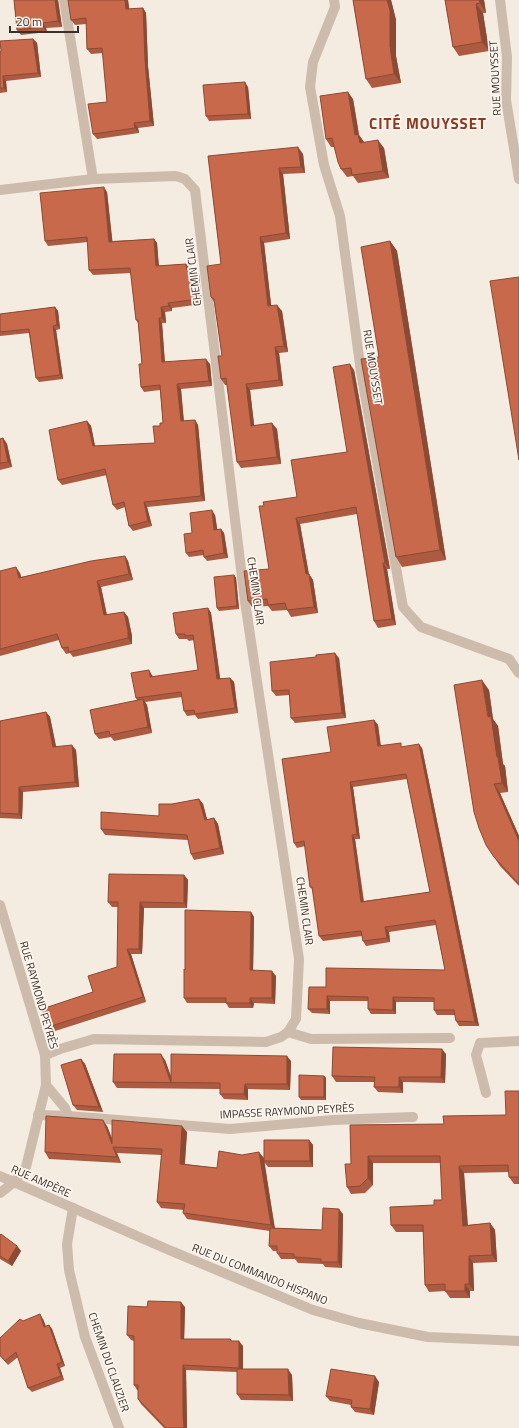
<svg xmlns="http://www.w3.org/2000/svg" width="519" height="1428" viewBox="0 0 519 1428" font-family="'Titillium Web',sans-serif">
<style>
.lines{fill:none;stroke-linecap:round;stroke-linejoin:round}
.minor{stroke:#cdbbac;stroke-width:10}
.wall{fill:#ac5a40;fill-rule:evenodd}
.shaded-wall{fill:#8c4a34}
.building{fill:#c8694b;stroke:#8c4a34;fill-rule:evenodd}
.labels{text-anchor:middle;stroke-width:3.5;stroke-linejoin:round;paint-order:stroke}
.street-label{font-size:11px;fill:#3b302b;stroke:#fbf5ee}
.district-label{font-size:15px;font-weight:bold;letter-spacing:1px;fill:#8c3b22;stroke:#fbf5ee}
</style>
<rect width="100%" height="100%" fill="#f4ebe1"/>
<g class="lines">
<g class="minor">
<path d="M334,0L335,7L313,62L310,87L324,165L340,216L361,372L403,607L421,627L509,659L519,673"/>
<path d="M500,0L507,57L506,100L519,179"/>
<path d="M0,190L93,179"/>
<path d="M0,905L45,1055L46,1085L26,1167L14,1182L0,1193"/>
<path d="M288,1032L311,1039L450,1038"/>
<path d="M45,1055L60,1049L94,1039L266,1042L281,1037L288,1032L296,1019L299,959L245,602L195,190L185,179L176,176L93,179L64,0"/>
<path d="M46,1085L65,1108L68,1116"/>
<path d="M486,1093L476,1055L480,1043L519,1041"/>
<path d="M38,1115L68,1116L230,1129L333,1120L413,1117"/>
<path d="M0,1176L169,1250L313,1310L359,1323L428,1337L519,1341"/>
<path d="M73,1208L67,1244L69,1270L85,1337L119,1428"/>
</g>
</g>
<g class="wall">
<path d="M14,0H58L62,27L46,28L47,32L21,35L17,30Z"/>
<path d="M128,0L129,9L143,8L146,13L148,66L154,126L138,128L139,133L97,139L93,134L107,102L103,53L91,54L87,49L86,24L75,25L71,20Z"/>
<path d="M353,0H391L396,20V56L401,83L372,88L366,79Z"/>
<path d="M445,0H484L486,13H483L489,51L459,56L453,47Z"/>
<path d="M33,39L37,43L41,77L6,81L7,92L0,93V52Z"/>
<path d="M248,87L251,119L209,121L206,116Z"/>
<path d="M353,99L359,135L364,142L384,148L389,178L358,183L353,176L347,177L341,169L334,147H331L326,139Z"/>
<path d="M303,154L305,173L283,174L290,239L264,243L271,306L282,311L288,352L279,353L283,386L250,390L254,425L277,429L281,464L241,468L237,462L227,385H225L221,379L222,356L214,302L211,297L221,264L208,156Z"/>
<path d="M107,192L112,241L154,239L157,243L159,266L186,264L190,269L199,274L202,304L172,308V311L165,312L166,323H162L165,362L210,364L212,386L181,389L184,421L195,420L198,425L205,501L147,507L152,526L133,531L129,526L125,507L117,510L113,505L107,475L62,485L58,480L87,421L91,426L95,446L155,443L160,426L163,423L160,390L144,392L141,387L142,364L138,323L136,320L131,273L93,275L89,270L88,242L48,246L45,241Z"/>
<path d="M390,241L397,251L446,560L402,567L396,557L379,357Z"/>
<path d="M55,307L58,311L60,329L56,330L63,379L39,382L36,378L29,333L0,336V314Z"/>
<path d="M354,370L390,569H387L396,625L378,628L374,621L357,514L300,524L309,574L313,580L318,613L291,617L287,610L272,611L268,606L252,607L248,601L269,569L264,506L297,497L347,452Z"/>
<path d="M3,438L7,444L12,467L0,470V439Z"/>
<path d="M215,515L217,529H221L224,533L228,558L207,561L204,557V555L189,557L186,553L192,533Z"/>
<path d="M125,556L128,561L133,580L101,587L107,615L124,612L128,617L132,636V644L73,657L70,653L66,654L62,648L59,640L0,656V571L20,573L21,577Z"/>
<path d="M234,575L236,578L239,609L219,611L217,608Z"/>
<path d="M208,608L211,613L220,679L230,678L234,682L238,713L198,719L195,715L187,716L184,711L182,697L145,702L147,705L152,733L114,741L111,737L99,739L95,734L137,700L136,698L152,675L153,677L198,670L194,640L189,641L187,639H179L176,634Z"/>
<path d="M339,658L346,718L295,723L291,718L289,695L276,696L272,691Z"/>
<path d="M489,690L493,719L498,726L503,764L505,766L508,792L500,793L519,836V886L500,866L486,845Z"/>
<path d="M46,712L50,717L56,746L76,750L79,787L23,792L22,819L0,818V721Z"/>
<path d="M374,720L378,725L381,746L403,747L422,748L479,1026H459L456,1021L455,1015H437L434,1010V1002H396V1014H371L368,1009V1001H330V1014L312,1013L308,1009L326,987L445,970L436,925L389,932L390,942L366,946L363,941L362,936L323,941L319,936L313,890L310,887L305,846L297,848L294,843L331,752ZM407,779L430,892L364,901L355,839H360L353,787Z"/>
<path d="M199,799L203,804L207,820L214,818L218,824L224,854L194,860L191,854L188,840L105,835L101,829L159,816L172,804Z"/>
<path d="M184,875L188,880L187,908H144L142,954H131L146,1002L52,1032L48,1027L93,992L117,967L118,907H112L108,902Z"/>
<path d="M251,912L254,917L253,970L276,976L275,1004L254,1003L253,1008H229L226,1003H187L184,998L185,970Z"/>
<path d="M446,1054L445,1083L403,1082V1093L378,1092L374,1087V1082H336L332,1076Z"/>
<path d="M81,1059L85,1064L103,1112L77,1110L73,1105Z"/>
<path d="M165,1060L171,1076L291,1061L290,1090L248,1089V1100L224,1099L220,1094V1089L117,1088L113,1082Z"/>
<path d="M324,1076L326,1078V1100H301L299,1097Z"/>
<path d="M519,1091V1184H514L509,1177V1172L464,1173L468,1225L490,1223L495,1230L497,1262L473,1263L474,1291H470V1298H450L445,1291L429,1292L425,1285L423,1232H396L391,1225L434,1205L442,1200L441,1163H373V1185L365,1193L351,1194L347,1187L351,1164L350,1125L444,1124L506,1115Z"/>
<path d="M107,1126L112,1138L187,1132L185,1164L217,1168L264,1158L309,1140L313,1145V1167H268L264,1162L275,1228L322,1230L343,1214L342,1268L325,1267L323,1264L298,1263L295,1259H281L277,1253V1251H273L269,1246L270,1231L187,1219L183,1213L184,1210L161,1208L157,1202L162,1155L117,1153L121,1163L49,1159L45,1152Z"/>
<path d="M0,1235L17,1246L21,1251L12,1266L0,1259Z"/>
<path d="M147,1307H185L184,1339H230L232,1341L243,1346V1369L292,1375L293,1401L241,1400L237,1394V1372L186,1370L187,1428H164L141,1404L138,1399V1390H137L134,1385V1341L131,1340L127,1335Z"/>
<path d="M43,1319L46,1326L49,1325L52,1329L65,1366L60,1368L64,1380L32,1392L28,1388L18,1357L8,1365L0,1356V1338L23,1321Z"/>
<path d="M379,1382L374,1415L355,1412L351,1407V1405L330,1401L326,1396Z"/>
</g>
<g class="shaded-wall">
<path d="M55,0H58L62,27L58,21Z"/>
<path d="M125,0H128L130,15L126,9Z"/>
<path d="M387,0H391L396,20V56L401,83L394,74L390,46Z"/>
<path d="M479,0H484L486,13L480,3Z"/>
<path d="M476,4L483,13L489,51L482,42Z"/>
<path d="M143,8L146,13L148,66L154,126L150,121L145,60Z"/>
<path d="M43,23L46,28L47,32L43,27Z"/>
<path d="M33,39L37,43L41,77L38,73Z"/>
<path d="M3,76L6,81L7,92L4,88Z"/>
<path d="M245,82L248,87L251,119L248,114Z"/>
<path d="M348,92L353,99L359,135L364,142L365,150L355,135Z"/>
<path d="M134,123L138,128L139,133L135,128Z"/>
<path d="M378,140L384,148L389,178L383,171Z"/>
<path d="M298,147L303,154L305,173L301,167Z"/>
<path d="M279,168L283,174L290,239L286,233Z"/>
<path d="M104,187L107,192L113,246L109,242Z"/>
<path d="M260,237L264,243L272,312L268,306Z"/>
<path d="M154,239L157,243L159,271L156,266Z"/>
<path d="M390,241L397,251L446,560L440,550Z"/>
<path d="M186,264L190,269V275L187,270Z"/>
<path d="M195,269L199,274L202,304L199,299Z"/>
<path d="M168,303L172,308V311L169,306Z"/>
<path d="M277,305L282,311L288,352L284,346Z"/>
<path d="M55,307L58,311L60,329L57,325Z"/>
<path d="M161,307L165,312L166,323L162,318Z"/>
<path d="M159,318L162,323L165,367L162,362Z"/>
<path d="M53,326L56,330L63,379L60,375Z"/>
<path d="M275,347L279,353L283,386L279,380Z"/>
<path d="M206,359L210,364L212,386L209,381Z"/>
<path d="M350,364L354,370L390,569L385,563Z"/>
<path d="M177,384L181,389L184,426L181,421Z"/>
<path d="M246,384L250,390L255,432L251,426Z"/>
<path d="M195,420L198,425L205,501L201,496Z"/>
<path d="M87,421L91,426L96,451L93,446Z"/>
<path d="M272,423L277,429L281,464L277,457Z"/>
<path d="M3,438L7,444L12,467L8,462Z"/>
<path d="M144,502L147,507L152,526L148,521Z"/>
<path d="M212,510L215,515L218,534L214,530Z"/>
<path d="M296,518L300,524L309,576V574L313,580L318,613L314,607L306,574Z"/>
<path d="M221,529L224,533L228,558L224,553Z"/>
<path d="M125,556L128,561L133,580L129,574Z"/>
<path d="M383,563L387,569L396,625L392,619Z"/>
<path d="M16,567L20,573L23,584L19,578Z"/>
<path d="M234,575L236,578L239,609L237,606Z"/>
<path d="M97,581L101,587L108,621L104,615Z"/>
<path d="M208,608L211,613L221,684L217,679Z"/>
<path d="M124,612L128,617L132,636V644L128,638Z"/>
<path d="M335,653L339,658L346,718L342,713Z"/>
<path d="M149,670L152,675L154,682L150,677Z"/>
<path d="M230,678L234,682L238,713L235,708Z"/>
<path d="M482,680L489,690L493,719L498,726L503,764L505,766L508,792L502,783L488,717Z"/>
<path d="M143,699L147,705L152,733L148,727Z"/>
<path d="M46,712L50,717L57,752L53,747Z"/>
<path d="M374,720L378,725L381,751L378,746Z"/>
<path d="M419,744L422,748L479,1026L475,1022Z"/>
<path d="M72,745L76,750L79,787L75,782Z"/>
<path d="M350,782L353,787L360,839L357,834Z"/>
<path d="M494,784L500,793L519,836V841Z"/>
<path d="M19,787L23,792L22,819L19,814Z"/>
<path d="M199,799L203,804L209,826L205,820Z"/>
<path d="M214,818L218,824L224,854L220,848Z"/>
<path d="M352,835L355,839L364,907L361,902Z"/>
<path d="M184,875L188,880L187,908L184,903Z"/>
<path d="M140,902L144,908L142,954L139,949Z"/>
<path d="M251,912L254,917L253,976L250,970Z"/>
<path d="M385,927L389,932L390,942L387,938Z"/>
<path d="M127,949L131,954L146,1002L143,997Z"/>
<path d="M272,971L276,976L275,1004L272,998Z"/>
<path d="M327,996L330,1001V1014L327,1009Z"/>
<path d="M393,997L396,1002V1014L393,1010Z"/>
<path d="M250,998L254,1003L253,1008L250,1003Z"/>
<path d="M442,1049L446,1054L445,1083L441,1077Z"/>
<path d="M161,1054L165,1060L173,1083H171Z"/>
<path d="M287,1056L291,1061L290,1090L287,1084Z"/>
<path d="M81,1059L85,1064L103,1112L99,1107Z"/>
<path d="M324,1076L326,1078V1100L324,1097Z"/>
<path d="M399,1077L403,1082V1093L399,1087Z"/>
<path d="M245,1084L248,1089V1100L244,1094Z"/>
<path d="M103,1120L107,1126L115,1147L112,1144Z"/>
<path d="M182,1126L187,1132L184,1170L180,1164Z"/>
<path d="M309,1140L313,1145V1167L310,1161Z"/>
<path d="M113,1147L117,1153L121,1163L117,1157Z"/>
<path d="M259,1152L264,1158L275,1231L271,1225Z"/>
<path d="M368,1156L373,1163V1185L368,1178Z"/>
<path d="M459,1166L464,1173L468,1233L463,1226Z"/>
<path d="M339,1209L343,1214L342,1268L338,1262Z"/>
<path d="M490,1223L495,1230L497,1262L492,1255Z"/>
<path d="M17,1246L21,1251L12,1266L8,1261Z"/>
<path d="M469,1256L473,1263L474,1291L469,1284Z"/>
<path d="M465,1284L470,1291V1298L465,1291Z"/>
<path d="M181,1302L185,1307L184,1344L181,1339Z"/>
<path d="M40,1314L43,1319L47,1331L44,1327Z"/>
<path d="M49,1325L52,1329L65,1366L62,1362Z"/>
<path d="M239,1341L243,1346V1373L239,1368Z"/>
<path d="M57,1364L60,1368L64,1380L61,1376Z"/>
<path d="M183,1365L186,1370L187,1428H184L183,1415Z"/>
<path d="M288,1369L292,1375L293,1401L289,1395Z"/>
<path d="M375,1376L379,1382L374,1415L370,1409Z"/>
</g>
<g class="building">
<path d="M14,0H55L58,21L43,23V27L17,30Z"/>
<path d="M68,0H125L126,9L143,8L145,60L150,121L134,123L135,128L93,134L88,104L107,102L102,48L87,49L86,18L71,20Z"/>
<path d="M353,0H387L390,10V46L394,74L366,79Z"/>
<path d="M445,0H479L480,3L476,4L482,42L453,47Z"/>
<path d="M33,39L38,73L3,76L4,88H0V52L1,51L0,41Z"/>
<path d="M245,82L248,114L206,116L203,85Z"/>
<path d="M348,92L355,135L358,134L360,143L378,140L383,171L352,175L351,168L341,169L338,162L332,138L326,139L320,96Z"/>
<path d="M298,147L301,167L279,168L286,233L260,237L268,306L277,305L284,346L275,347L279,380L246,384L251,426L272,423L277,457L237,462L226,378L221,379L218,356H222L214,299L211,297L207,266L221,264L208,156Z"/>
<path d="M104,187L109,242L154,239L156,266L186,264L187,270L195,269L199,299L168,303L169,306L161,307L162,318H159L162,362L206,359L209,381L177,384L181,421L195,420L201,496L144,502L148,521L129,526L124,502L113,505L105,469L58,480L49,430L87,421L93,446L155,443L153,426H160V423H163L160,385L141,387L139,364H142L138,320H136L130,268L89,270L87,237L45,241L40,193Z"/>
<path d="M390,241L440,550L396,557L361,359L379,357L361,247Z"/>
<path d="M519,277V460L490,281Z"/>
<path d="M55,307L57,325L53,326L60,375L36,378L29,329L0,332V314Z"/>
<path d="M350,364L385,563H383L392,619L374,621L356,507L296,518L306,574H309L314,607L287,610L285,603L268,605L267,599L248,601L244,571L269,569L259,506H264L263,502L297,497L291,460L347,452L333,367Z"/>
<path d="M3,438L8,462L0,463V439Z"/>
<path d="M212,510L214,530L221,529L224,553L204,557L203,550L186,553L184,534L192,533L190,513Z"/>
<path d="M125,556L129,574L97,581L104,615L124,612L128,631V638L69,652L68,647L62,648L57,634L0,649V571L16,567L19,578L91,561Z"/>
<path d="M234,575L237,606L217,608L214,577Z"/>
<path d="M208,608L217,679L230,678L235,708L195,714L194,710L184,711L181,692L136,698L131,673L149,670L150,677L198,670L193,635L185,636V634H176L173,613Z"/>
<path d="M335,653L342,713L291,718L289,690L272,691L270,662L316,657V655Z"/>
<path d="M482,680L488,717L491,716L497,757H498L502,783L494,784L519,841V884L494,857L486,845L479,828L474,812L454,685Z"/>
<path d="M143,699L148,727L110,735L109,731L95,734L90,710Z"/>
<path d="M46,712L53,747L72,745L75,782L19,787V814L0,813V721Z"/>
<path d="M374,720L378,746L401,743V747L419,744L475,1022L456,1021L454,1010H434V998L393,997V1010L368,1009V997L327,996V1009H308L309,987H326V968L445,970L435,920L385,927L387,938L363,941L361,931L319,936L312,887H310L304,841L294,843L282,759L331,752L327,727ZM406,774L430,892L361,902L352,835L357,834L350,782Z"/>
<path d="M199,799L205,820L214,818L220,848L191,854L187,835L101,829V812L159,816V804H172Z"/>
<path d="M109,874L184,875V903L140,902L139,949H127L143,997L48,1027L42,1009L93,992L88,976L117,967L118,902H108Z"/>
<path d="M185,910L251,912L250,970L272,971V998H250V1003H226V998H184V969L185,970Z"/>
<path d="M333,1047L442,1049L441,1077H399V1087H374L375,1077L332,1076Z"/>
<path d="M114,1054H161L171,1083V1054L287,1056V1084H245L244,1094H220V1083L113,1082Z"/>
<path d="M81,1059L99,1107L73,1105L61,1065Z"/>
<path d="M299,1075L324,1076V1097H299Z"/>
<path d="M505,1091H519V1177H509L508,1165L459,1166L463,1226L490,1223L492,1255L469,1256V1284H465V1291H445V1284L425,1285L423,1225H391L390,1207L434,1205V1200H442L440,1156H368V1178L360,1186L347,1187L345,1164H351L350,1125L444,1124L443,1116L506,1115Z"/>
<path d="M46,1116L103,1120L112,1144V1120L182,1126L180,1164L217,1168L219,1151L242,1155L259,1152L271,1225L183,1213L185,1204L157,1202L162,1149L113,1147L117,1157L45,1152Z"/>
<path d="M264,1140H309L310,1161H264Z"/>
<path d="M323,1208L339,1209L338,1262H321V1259L294,1257V1254L277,1253V1246H269L270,1228L322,1230Z"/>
<path d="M1,1234L17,1246L8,1261L0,1256V1235Z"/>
<path d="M148,1301L181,1302V1339H230L231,1341H239V1368L183,1365V1415L184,1428H166L138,1399V1385H134V1336L127,1335L128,1306L147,1307Z"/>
<path d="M40,1314L44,1327L49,1325L62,1362L57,1364L61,1376L28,1388L16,1352L5,1361L0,1355V1338L20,1319L23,1321Z"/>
<path d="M237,1369H288L289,1395L237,1394Z"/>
<path d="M331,1369L375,1376L370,1409L351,1407L352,1400L326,1396Z"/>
</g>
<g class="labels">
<g class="street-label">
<text transform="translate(495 78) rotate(-93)" y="4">RUE MOUYSSET</text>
<text transform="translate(193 272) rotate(-97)" y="4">CHEMIN CLAIR</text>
<text transform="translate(373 367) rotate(81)" y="4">RUE MOUYSSET</text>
<text transform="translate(256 591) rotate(82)" y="4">CHEMIN CLAIR</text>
<text transform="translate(305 911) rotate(82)" y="4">CHEMIN CLAIR</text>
<text transform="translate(39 995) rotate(74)" y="4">RUE RAYMOND PEYRÈS</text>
<text transform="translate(287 1111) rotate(-3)" y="4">IMPASSE RAYMOND PEYRÈS</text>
<text transform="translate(41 1181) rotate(24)" y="4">RUE AMPÈRE</text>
<text transform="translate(260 1274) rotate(22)" y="4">RUE DU COMMANDO HISPANO</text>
<text transform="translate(109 1362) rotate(71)" y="4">CHEMIN DU CLAUZIER</text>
</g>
<g class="district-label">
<text x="428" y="129">CITÉ MOUYSSET</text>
</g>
</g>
<path d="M10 26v6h68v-6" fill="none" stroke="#3b302b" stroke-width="2"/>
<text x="16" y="26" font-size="12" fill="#3b302b" stroke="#fbf5ee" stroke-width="3" paint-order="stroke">20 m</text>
</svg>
